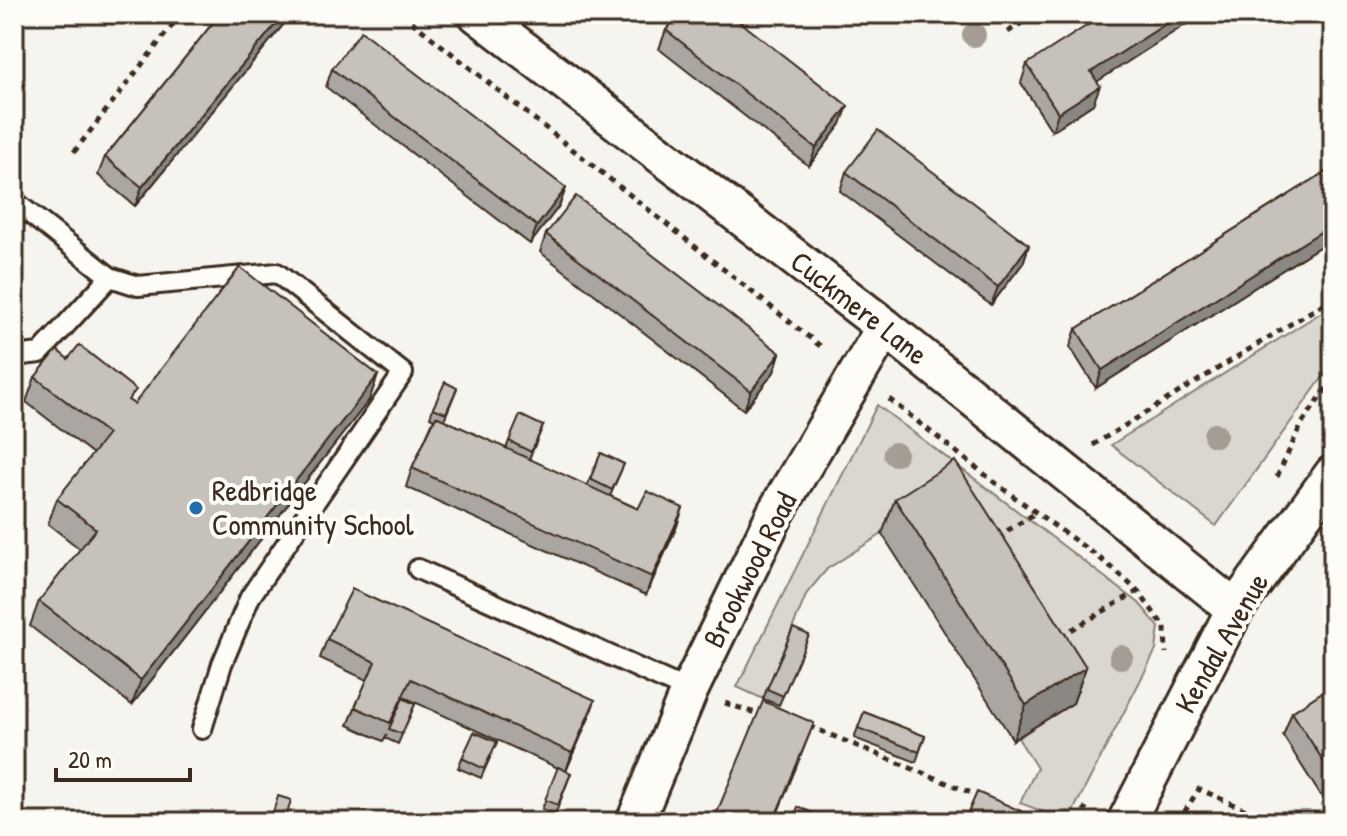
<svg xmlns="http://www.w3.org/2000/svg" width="1347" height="836" viewBox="0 0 1347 836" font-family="'Patrick Hand',sans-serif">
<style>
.green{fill:#dad6d0;stroke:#8a8077;stroke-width:2}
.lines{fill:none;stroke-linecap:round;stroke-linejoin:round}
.lane-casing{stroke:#3b2a1e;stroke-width:24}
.street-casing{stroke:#3b2a1e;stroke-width:42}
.path{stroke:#3b2a1e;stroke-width:5;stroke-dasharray:6 6;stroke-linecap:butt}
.lane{stroke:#fdfcf7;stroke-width:18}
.street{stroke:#fdfcf7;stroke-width:36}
.tree{fill:#a59d94}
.wall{fill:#aba6a1;stroke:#3b2a1e;stroke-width:2}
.shaded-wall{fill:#8b8783;stroke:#3b2a1e;stroke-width:2}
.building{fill:#c7c1bb;stroke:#3b2a1e;stroke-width:2}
.poi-dot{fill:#1f6fb2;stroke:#fdfcf7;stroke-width:3}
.labels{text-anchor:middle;stroke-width:8;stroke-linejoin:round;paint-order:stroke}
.street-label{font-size:30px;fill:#3b2a1e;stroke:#fdfcf7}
.poi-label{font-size:30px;fill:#3b2a1e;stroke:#fdfcf7;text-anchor:start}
</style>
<rect width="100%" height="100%" fill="#f5f4ee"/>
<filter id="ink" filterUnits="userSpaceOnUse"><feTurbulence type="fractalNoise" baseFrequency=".0125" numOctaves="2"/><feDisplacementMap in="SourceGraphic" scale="16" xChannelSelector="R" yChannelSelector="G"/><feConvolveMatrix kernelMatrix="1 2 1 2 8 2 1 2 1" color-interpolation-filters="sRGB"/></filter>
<g filter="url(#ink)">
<g class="green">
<path d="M1333,305V363L1216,526L1111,445Z"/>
<path d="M877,405L1139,603L1159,627L1156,650L1068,821L1020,803L1037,768L1018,738L1073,702L942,496L827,569L807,593L763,699L737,687Z"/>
</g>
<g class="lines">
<g class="lane-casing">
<g id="lane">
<path d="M14,201L110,277L138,286L277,273L403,373L250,597L222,664L202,729"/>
<path d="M14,356L40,353L110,277"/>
<path d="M418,569L689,691"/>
</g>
</g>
<g class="street-casing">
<g id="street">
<path d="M477,14L885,327L1235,609"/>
<path d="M635,822L689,691L776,512L885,327"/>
<path d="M1126,822L1235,609L1333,474"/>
</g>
</g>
<g class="path">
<path d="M402,14L824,349"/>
<path d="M1008,32L1035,14"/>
<path d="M74,152L181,14"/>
<path d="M889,399L1006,491L1101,559L1138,591L1165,628L1166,653"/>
<path d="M1093,445L1333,298"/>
<path d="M1277,477L1301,425L1333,379"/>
<path d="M997,537L1036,513"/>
<path d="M1061,636L1138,591"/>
<path d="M725,703L761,715"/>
<path d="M809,726L981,797"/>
<path d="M1016,811L1041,822"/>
<path d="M1079,822L1086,807"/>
<path d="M1178,822L1199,789L1273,822"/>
</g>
<use href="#lane" class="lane"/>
<use href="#street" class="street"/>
</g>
<g class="tree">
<circle cx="974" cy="35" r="12"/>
<circle cx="1215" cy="435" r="12"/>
<circle cx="895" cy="454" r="12"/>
<circle cx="1121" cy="657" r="12"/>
</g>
<g class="wall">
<path d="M220,14H292L135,206L98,175L105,157Z"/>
<path d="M621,14H641L634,24Z"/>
<path d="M666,30L841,124L809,166L659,49Z"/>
<path d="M1027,64L1097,82L1093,104L1052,131L1021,83Z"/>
<path d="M332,69L566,188L559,206L530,244L326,87Z"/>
<path d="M1333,167V238L1096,388L1070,347L1076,329Z"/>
<path d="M846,172L1029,245L1023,263L991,305L840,191Z"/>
<path d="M546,234L780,353L774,372L744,410L540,252Z"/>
<path d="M68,359L134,404L378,375L369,400L132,705L30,626L39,601L80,549L48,524L57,499L93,454L26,402L35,377Z"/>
<path d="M457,388L444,420L506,449L509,441L543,426L529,459L587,486L601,453L624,464L610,496L677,526L646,595L406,487L412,468L434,419L430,417L433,408Z"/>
<path d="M895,499L1086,667L1073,703L1013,740L882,534Z"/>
<path d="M809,635L779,705L763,699L767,689Z"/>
<path d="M327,639L595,700L566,771L571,773L555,815L542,809L558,768L404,697L403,699L415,704L398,744L385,738L387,734L383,741L348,725L367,680L320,658Z"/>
<path d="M1333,685V815L1283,736L1292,712Z"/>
<path d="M864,712L925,736L916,762L854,738Z"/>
<path d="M497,742L481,778L458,768L462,758Z"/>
</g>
<g class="shaded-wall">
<path d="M284,14H292L135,206L142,187Z"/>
<path d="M637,14H641L634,24Z"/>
<path d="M1181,14H1202L1084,90L1091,72Z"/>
<path d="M1100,86L1093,104L1052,131L1058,113Z"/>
<path d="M848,106L841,124L809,166L816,148Z"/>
<path d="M566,188L559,206L530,244L537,226Z"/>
<path d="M1333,224V238L1096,388L1102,370Z"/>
<path d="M1029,245L1023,263L991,305L998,287Z"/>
<path d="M780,353L774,372L744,410L751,391Z"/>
<path d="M378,375L369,400L132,705L141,680Z"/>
<path d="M683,508L677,526L646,595L652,577Z"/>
<path d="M1086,667L1073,703L1013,740L1026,705Z"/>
<path d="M595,700L589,718L566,771L572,753Z"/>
<path d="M814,723L774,822H773Z"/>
</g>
<g class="building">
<path d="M220,14H284L142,187L105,157Z"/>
<path d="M679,14H730L848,106L816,148L666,30Z"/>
<path d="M1105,14H1181L1091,72L1100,86L1058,113L1027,64Z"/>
<path d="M361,31L566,188L537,226L332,69Z"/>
<path d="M878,130L1029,245L998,287L846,172Z"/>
<path d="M1333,167V224L1102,370L1076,329Z"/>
<path d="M576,196L780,353L751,391L546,234Z"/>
<path d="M240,267L378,375L141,680L39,601L96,529L57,499L108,434L35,377L57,350L68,359L79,345L136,390L128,400L134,404Z"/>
<path d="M445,382L457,388L446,413L433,408Z"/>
<path d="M520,415L543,426L531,452L509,441Z"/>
<path d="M436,416L638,509L647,491L683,508L652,577L412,468Z"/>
<path d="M601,453L624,464L612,490L590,479Z"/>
<path d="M955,461L1086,667L1026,705L895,499Z"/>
<path d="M352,589L595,700L572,753L411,679L390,723L355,707L375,662L327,639Z"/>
<path d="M793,628L809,635L783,696L767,689Z"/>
<path d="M1333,685V776L1292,712Z"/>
<path d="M403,698L415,704L402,734L389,729Z"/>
<path d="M763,701L814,723L773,822H713Z"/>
<path d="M864,712L925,736L919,752L858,728Z"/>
<path d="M474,732L497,742L484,769L462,758Z"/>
<path d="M558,767L571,773L558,805L545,800Z"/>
<path d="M977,792L1021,811L1017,822H964Z"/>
<path d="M278,796L291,800L285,822H270Z"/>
<path d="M798,807L826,818L825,822H792Z"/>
</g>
</g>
<circle class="poi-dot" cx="196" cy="508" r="8"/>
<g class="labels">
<g class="street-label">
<text transform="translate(859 308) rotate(38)" y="10">Cuckmere Lane</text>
<text transform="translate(750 570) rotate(-63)" y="10">Brookwood Road</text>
<text transform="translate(1222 643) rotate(-60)" y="10">Kendal Avenue</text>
</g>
<g class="poi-label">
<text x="212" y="501">Redbridge<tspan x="212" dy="34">Community School</tspan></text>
</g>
</g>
<rect width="1347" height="836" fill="none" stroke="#fdfcf7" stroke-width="48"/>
<rect x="24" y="24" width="1299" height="788" fill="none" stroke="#3b2a1e" stroke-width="3" filter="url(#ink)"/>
<path d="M56 768v12h134v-12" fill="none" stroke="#3b2a1e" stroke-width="4"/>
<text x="68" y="768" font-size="24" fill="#3b2a1e" stroke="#fdfcf7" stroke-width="6" paint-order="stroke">20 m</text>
</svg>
